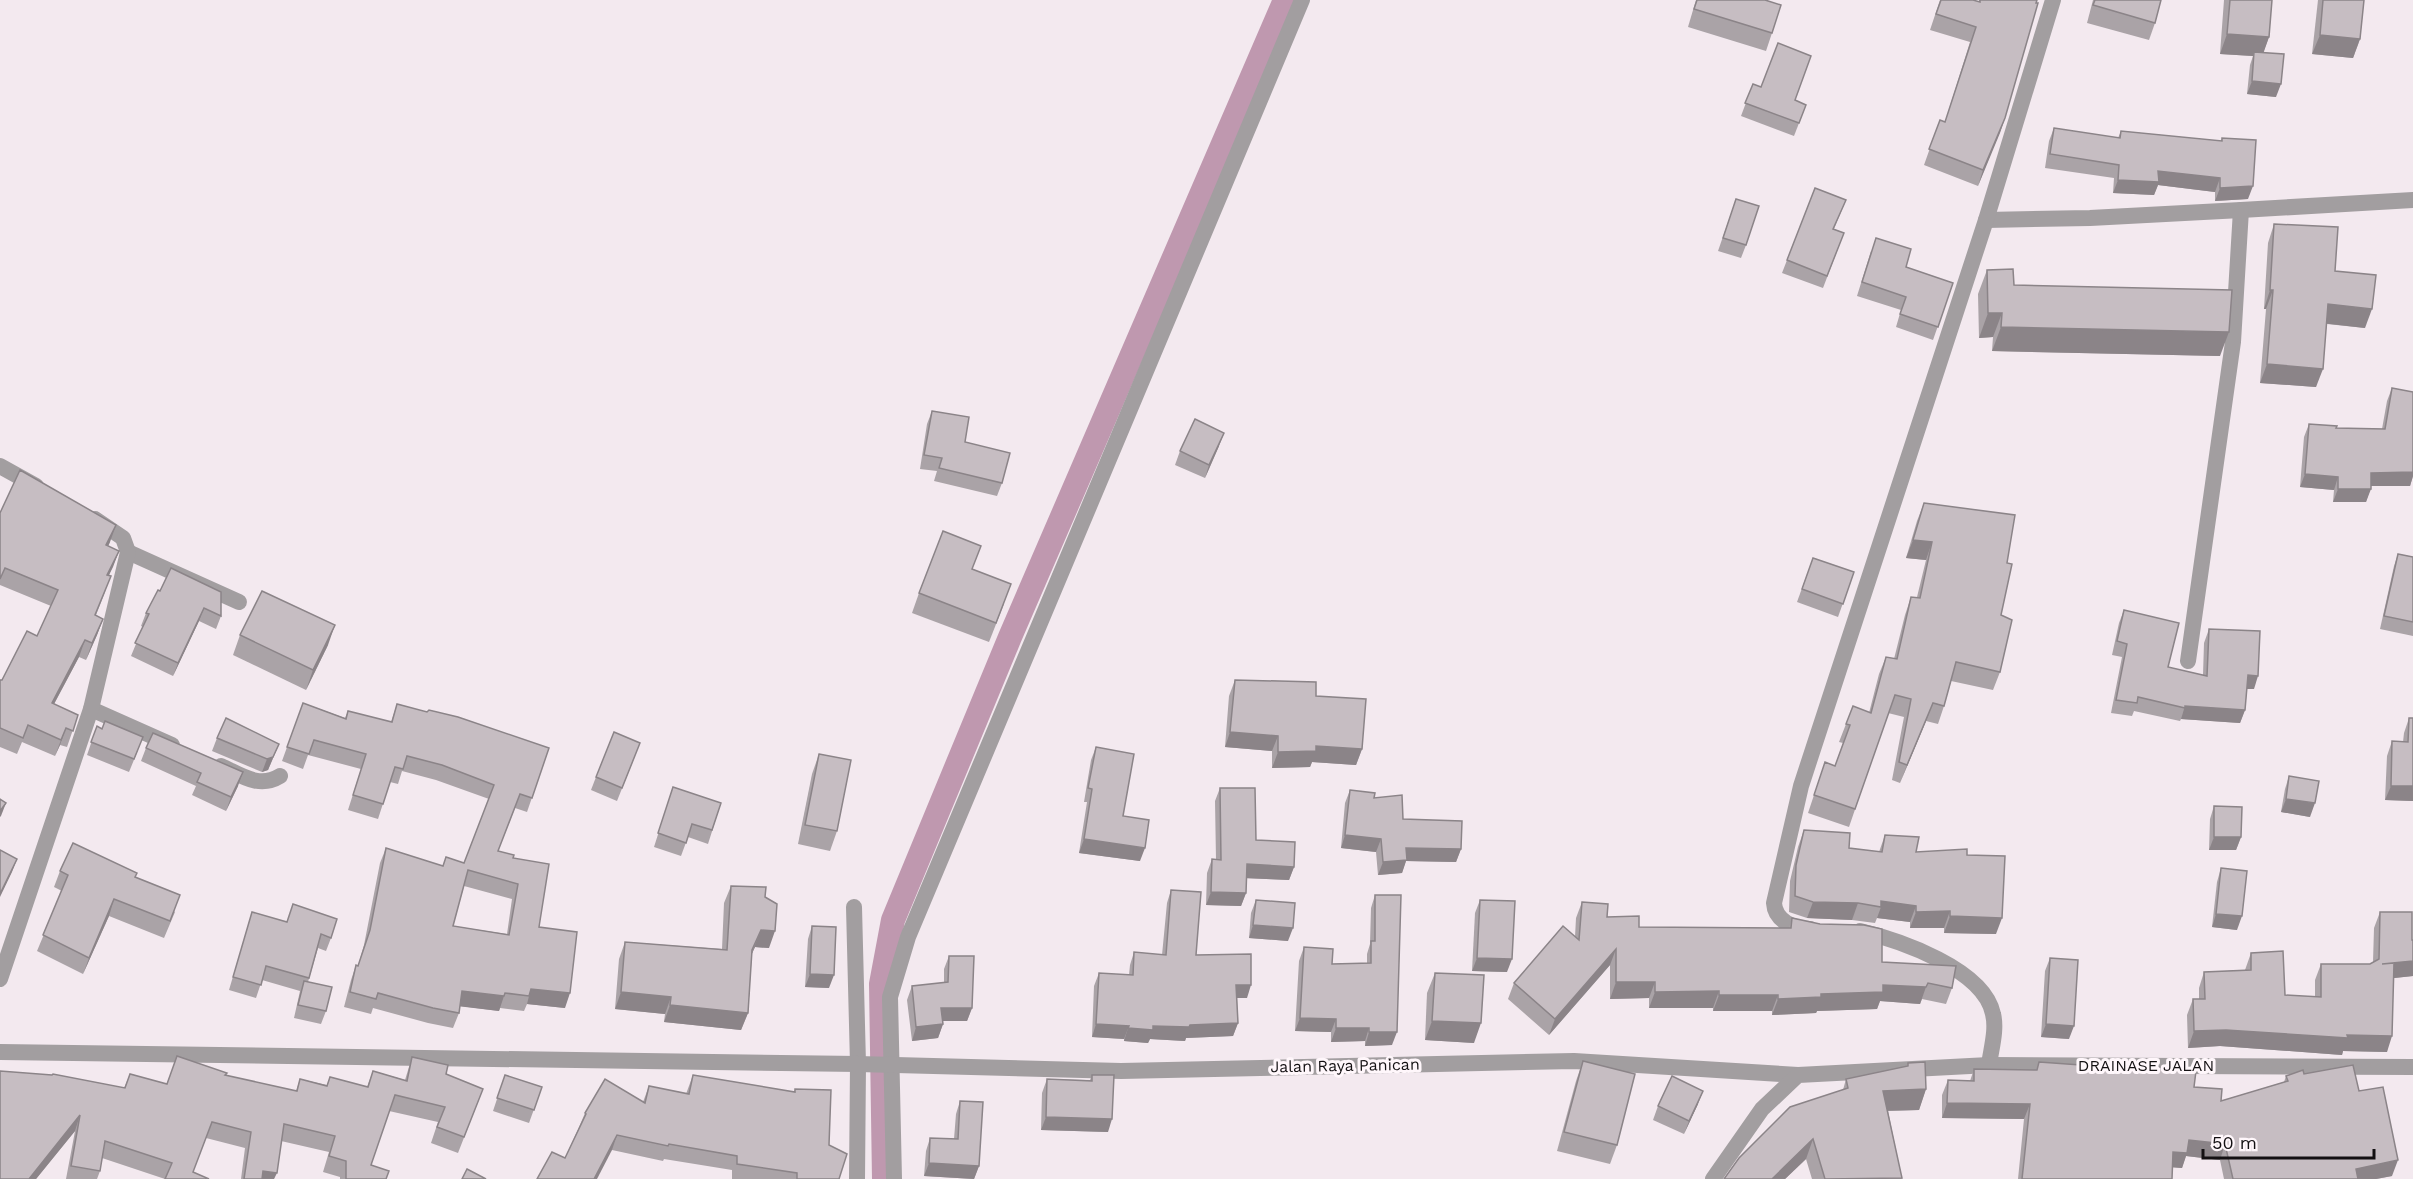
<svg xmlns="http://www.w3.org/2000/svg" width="2413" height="1179" viewBox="0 0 2413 1179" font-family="'Work Sans',sans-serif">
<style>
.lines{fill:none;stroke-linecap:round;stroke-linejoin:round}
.canal{stroke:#bf98af;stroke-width:24}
.minor{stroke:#a29ea0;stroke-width:16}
.tertiary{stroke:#a29ea0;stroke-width:16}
.wall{fill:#aaa3a7;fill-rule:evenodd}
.shaded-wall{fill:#8b8488}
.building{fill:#c6bdc2;stroke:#8b8488;stroke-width:1.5;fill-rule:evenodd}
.labels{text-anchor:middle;stroke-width:6;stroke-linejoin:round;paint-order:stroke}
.street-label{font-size:16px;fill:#131012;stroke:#fff7fb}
</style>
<rect width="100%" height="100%" fill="#f3e9ef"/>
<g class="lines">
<path class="canal" d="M884,1179L881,984L893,920L1010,637L1285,0"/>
<g class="minor">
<path d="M2241,210L2413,200"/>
<path d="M1986,220L2090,218L2241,210L2233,342L2188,661"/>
<path d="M128,552L239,602"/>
<path d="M91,709L172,745"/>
<path d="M221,766C241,775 259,789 280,776"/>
<path d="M854,907L858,1064L857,1179"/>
<path d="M1810,929C1794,929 1775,921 1774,903L1801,786L1986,220L2053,0"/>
<path d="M1860,931C1899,940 1984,969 1993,1014C1997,1030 1991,1049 1989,1065"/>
<path d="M894,1179L890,997L908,937L1302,0"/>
</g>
<g class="tertiary">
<path d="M0,466L36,486"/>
<path d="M0,979L91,709L128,552L123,538L95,519"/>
<path d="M0,1052L858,1064L1121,1071L1574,1061L1798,1075"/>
<path d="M1713,1179L1762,1109L1798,1075L1989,1065L2413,1067"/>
</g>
</g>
<g class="wall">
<path d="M1696,0H1765L1772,33L1766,51L1688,27Z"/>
<path d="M1940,0L1979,2V0H2037L2005,118L1978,186L1924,165L1940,120L1945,122L1970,42L1930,30Z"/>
<path d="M2093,0H2161L2155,23L2149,40L2087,23Z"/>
<path d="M2224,0H2272L2269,37L2263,53L2276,97L2247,94L2250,65L2253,56L2220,54Z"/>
<path d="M2318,0H2364L2360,39L2353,58L2312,54Z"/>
<path d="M1753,84L1806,105L1794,136L1741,116Z"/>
<path d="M2054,128L2118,138L2121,131L2221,141L2222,138L2248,199L2215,201V192L2158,185L2154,195L2113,193L2114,178L2045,168L2049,141Z"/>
<path d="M1815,188L1846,200L1834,229L1844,233L1823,288L1782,273Z"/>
<path d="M1736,199L1746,245L1741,258L1718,251Z"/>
<path d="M2274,224L2335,271L2365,328L2327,324L2316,387L2260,383L2266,309H2264L2268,243Z"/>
<path d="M1871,251L1906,267L1953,283L1933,340L1896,327L1901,310L1857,296Z"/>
<path d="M1987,270L2014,285L2220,356L1992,351L1993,337L1979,338L1978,294Z"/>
<path d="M2392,388L2413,392V476L2410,486H2371L2366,502H2333L2334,490L2300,487L2304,437L2309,424L2336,428L2382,429L2387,401Z"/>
<path d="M932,411L965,442L1002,483L997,496L934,481L937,471L920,469L927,424Z"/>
<path d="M1219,446L1205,478L1175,465L1180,451Z"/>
<path d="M1924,503L2007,563L2001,615L2000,672L1993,690L1951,681L1944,706L1938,724L1926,721L1900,783L1892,780L1904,717L1888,713L1849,827L1808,813L1825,762L1835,766L1843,743L1839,742L1846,724L1869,713L1879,674L1886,657L1894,659L1905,615L1911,597H1917L1926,560L1906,558L1917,521Z"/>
<path d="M0,513L110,542L108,546L119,551L109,575L105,592L96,615L103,619L97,635L86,660L79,657L54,704L78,715L67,747L60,745L55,756L22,742L17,754L0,747V680H2L37,636L51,606L0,585Z"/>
<path d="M2398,554L2413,557V636L2380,629L2394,566Z"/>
<path d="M1813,558L1854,572L1838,617L1797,602Z"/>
<path d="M171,568L221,616L216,629L199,621L173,676L131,656L143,627L141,626L146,613L160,591Z"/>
<path d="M973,569L1004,604L989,642L912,613L919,593Z"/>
<path d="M2124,610L2168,667L2203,675L2204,643L2209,629L2254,689H2247L2245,710L2240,723L2181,719L2180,721L2134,711L2132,716L2111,713L2122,657L2112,655L2119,623Z"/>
<path d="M240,635L328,645L306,690L233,655Z"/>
<path d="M1235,680L1316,696L1362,749L1356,765L1312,762L1310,767L1272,768V751L1225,747L1229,696Z"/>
<path d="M303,703L345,718L348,711L391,722L397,704L549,748L527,812L515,808L498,851L513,858L539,927L565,1008L527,1004L524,1011L500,1008L499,1011L460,1006L459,1013L453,1028L428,1023L373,1008L371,1014L344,1007L351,980L356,965L358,966L364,945L380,863L386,848L443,866L446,857L464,863L489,799L436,780L402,771L398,784L390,782L378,819L348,810L361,769L308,755L303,769L282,761ZM464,886L512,899L507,934L453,926Z"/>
<path d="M2409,718H2413V801L2385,800L2387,756L2392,741L2403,742L2404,733Z"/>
<path d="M97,726L138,750L129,772L87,755Z"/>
<path d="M217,738L279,744L268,770L262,772L212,751Z"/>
<path d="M1096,747L1123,816L1140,861L1079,853L1087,802H1084L1091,760Z"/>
<path d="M146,748L238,786L226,811L192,795L196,786L141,761Z"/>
<path d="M819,754L837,831L830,851L798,844L812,774Z"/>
<path d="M635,756L617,801L591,790L596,777Z"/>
<path d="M2289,776L2310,817L2281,812L2285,789Z"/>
<path d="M673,787L721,803L708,844L688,837L681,856L654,847Z"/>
<path d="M1220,788L1256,840L1294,867L1289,880L1246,878V893L1241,906L1206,905L1207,873L1212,859L1216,860L1215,801Z"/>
<path d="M1350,790L1374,798L1403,819L1461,849L1456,862L1406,861L1402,873L1378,875L1376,852L1341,848L1345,803Z"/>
<path d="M2214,806L2241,837L2236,850H2209L2210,819Z"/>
<path d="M1804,830L1849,848L1879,852L1885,835L1916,852L1967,855L1996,934L1944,933V928H1910V922L1877,918L1875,923L1852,920L1807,918L1789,912L1790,881L1798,847Z"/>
<path d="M2221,868L2237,930L2212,927L2217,882Z"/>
<path d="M60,871L135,878L175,912L164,938L109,916L83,974L37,951L62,891L54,887Z"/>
<path d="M731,886L765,897L769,948L755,947L752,953L748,1013L741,1030L664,1022L665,1014L615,1009L619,959L625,942L722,949L724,903Z"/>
<path d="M1171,890L1196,955L1247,998H1237L1238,1023L1233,1036L1186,1038L1185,1041L1150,1039L1148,1043L1124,1041V1039L1092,1037L1094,986L1099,973L1129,975L1130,965L1134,952L1162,955L1167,903Z"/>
<path d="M1375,895L1392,1045L1365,1046V1041L1331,1042V1032L1295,1031L1299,961L1304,947L1332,964L1367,963V954L1370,944L1371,908Z"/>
<path d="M1256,900L1288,941L1249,938L1251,913Z"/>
<path d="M1480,900L1507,972L1472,971L1475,913Z"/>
<path d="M1582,902L1607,917L1639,927L1789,928L1792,918L1882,962L1952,988L1946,1004L1922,999L1920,1004L1880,1001L1877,1009L1817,1011L1816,1013L1772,1015V1011H1713V1008H1649V998L1610,999V965L1549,1035L1508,999L1514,983L1575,937L1576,918Z"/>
<path d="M252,912L331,938L326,951L318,948L308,982L326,1011L321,1024L294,1018L300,991L262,980L256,998L229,990Z"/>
<path d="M2380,912L2412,940H2413V976L2394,978L2387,1052L2343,1051L2342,1055L2220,1046L2188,1048L2187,1015L2193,999H2199V988L2204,972L2245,970L2251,953L2285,995L2315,997V980L2321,964H2370L2373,962L2374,928Z"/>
<path d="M812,926L829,988L805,987L808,939Z"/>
<path d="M949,956L972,1008L967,1021H942L943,1024L938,1038L912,1041L907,1000L912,986L944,983V969Z"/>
<path d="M2050,958L2069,1039L2041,1037L2045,971Z"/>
<path d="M1435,973L1474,1043L1425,1040L1427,993Z"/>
<path d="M412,1057L446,1074L483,1089L458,1153L431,1143L438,1122L389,1111L371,1165L386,1179H340V1177L323,1172L329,1152L281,1141L274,1179H241L245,1148L206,1138L165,1179L102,1158L100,1171L97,1179H66L75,1131L36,1179H0V1071L124,1088L130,1074L167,1084L227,1073L226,1076L296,1091L300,1079L327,1085L330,1077L367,1087L373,1071L405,1080Z"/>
<path d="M1583,1061L1617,1145L1610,1164L1557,1151L1576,1081Z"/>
<path d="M2039,1062L2135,1069L2136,1065L2194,1087L2221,1101L2284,1082L2286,1076L2304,1074L2359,1091L2392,1176L2376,1179H2224L2220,1160L2186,1156L2182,1168L2172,1167V1179H2018L2024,1119L1942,1118V1095L1948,1080L1970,1081L1974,1069L2036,1070Z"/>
<path d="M1908,1063L1926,1089L1919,1110L1888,1111L1902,1179H1812L1806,1159L1785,1179H1724L1843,1090L1846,1079L1906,1066Z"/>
<path d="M505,1075L542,1087L529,1123L493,1111Z"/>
<path d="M693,1075L794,1092L795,1089L829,1145L839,1179H732V1170L664,1159L663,1161L612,1150L565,1158L579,1127L585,1113L643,1102L649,1086L686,1094Z"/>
<path d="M1092,1075L1108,1132L1041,1130L1042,1093L1047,1079L1090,1080Z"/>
<path d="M960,1101L979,1166L974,1179L924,1176L926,1151L930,1138L954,1139L956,1114Z"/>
<path d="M1698,1104L1684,1134L1653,1120L1658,1106Z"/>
</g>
<g class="shaded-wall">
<path d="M2227,34L2269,37L2262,57L2254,52L2253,56L2220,54Z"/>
<path d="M2320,35L2360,39L2353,58L2312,54Z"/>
<path d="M2252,81L2281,84L2276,97L2247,94Z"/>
<path d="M2005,118L2000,133L1978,186L1983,170Z"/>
<path d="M2158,171L2220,178L2215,192L2158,185L2154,195L2113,193L2118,180Z"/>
<path d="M2253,186L2248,199L2215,201L2220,188Z"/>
<path d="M2270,290H2273L2266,309H2264Z"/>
<path d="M2328,304L2372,309L2365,328L2321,323Z"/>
<path d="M1988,313H2002L1993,337L1979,338Z"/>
<path d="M2001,327L2229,332L2220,356L1992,351Z"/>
<path d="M2267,364L2323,369L2316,387L2260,383Z"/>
<path d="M1224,433L1219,446L1205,478L1209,465Z"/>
<path d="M2413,472V476L2410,486H2366L2371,473Z"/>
<path d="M2305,474L2338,477L2334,490L2300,487Z"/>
<path d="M2338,489H2371L2366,502H2333Z"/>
<path d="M116,525L110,542L101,561L106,545Z"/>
<path d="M1913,540L1932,542L1926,560L1906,558Z"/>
<path d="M119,551L113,567L101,591L107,575Z"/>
<path d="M204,608L199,621L173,676L178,663Z"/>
<path d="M103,619L97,635L86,660L92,643Z"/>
<path d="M335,625L328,645L306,690L313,670Z"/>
<path d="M85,640L79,657L46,719L52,703Z"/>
<path d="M2248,675L2258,676L2254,689H2243Z"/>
<path d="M1933,703L1926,721L1900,783L1907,765Z"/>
<path d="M2185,706L2245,710L2240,723L2181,719Z"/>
<path d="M66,728L60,745L55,756L61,740Z"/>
<path d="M1230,732L1278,736L1272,751L1225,747Z"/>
<path d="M279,744L268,770L262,772L267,759Z"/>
<path d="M1316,746L1362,749L1356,765L1312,762L1310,767L1272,768L1278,752Z"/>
<path d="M243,772L238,786L226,811L231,797Z"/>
<path d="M2391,786H2413V801L2385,800Z"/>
<path d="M2286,799L2315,803L2310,817L2281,812Z"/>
<path d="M6,803L1,816L0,817V811Z"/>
<path d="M1345,835L1381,839L1376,852L1341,848Z"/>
<path d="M2214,837H2241L2236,850H2209Z"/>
<path d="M1084,839L1145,848L1140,861L1079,853Z"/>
<path d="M1406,848L1461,849L1456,862L1406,861L1402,873L1378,875L1383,862Z"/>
<path d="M17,859L12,872L0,897V894Z"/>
<path d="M1247,864L1294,867L1289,880L1242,878Z"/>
<path d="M1211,892L1246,893L1241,906L1206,905Z"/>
<path d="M114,899L109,916L83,974L89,958Z"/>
<path d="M1881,901L1916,906L1910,922L1877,918L1881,907Z"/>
<path d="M1813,902L1858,903L1852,920L1807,918Z"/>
<path d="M1950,911L1944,928H1910L1916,912Z"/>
<path d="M2216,914L2242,916L2237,930L2212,927Z"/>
<path d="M1950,916L2002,918L1996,934L1944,933Z"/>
<path d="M1253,925L1293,928L1288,941L1249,938Z"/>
<path d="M761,930L775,931L769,948L755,947L746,967Z"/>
<path d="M1616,949L1610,965L1549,1035L1555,1019Z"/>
<path d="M1477,958L1512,959L1507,972L1472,971Z"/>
<path d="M2413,961V976L2376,980L2382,964Z"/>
<path d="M810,974L834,975L829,988L805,987Z"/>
<path d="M1616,982H1655L1649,998L1610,999Z"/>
<path d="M1236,985H1251L1247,998H1232Z"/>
<path d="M1883,985L1926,987L1920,1004L1880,1001L1877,1009L1817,1011L1816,1013L1772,1015L1778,999L1821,994Z"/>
<path d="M531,989L570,993L565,1008L527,1004L529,996Z"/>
<path d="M462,991L504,996L499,1011L457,1006Z"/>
<path d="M1719,991L1713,1008H1649L1655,992Z"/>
<path d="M621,992L671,997L665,1014L615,1009Z"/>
<path d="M1719,995H1778L1772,1011H1713Z"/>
<path d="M670,1005L748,1013L741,1030L664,1022Z"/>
<path d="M941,1008H972L967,1021H936Z"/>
<path d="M1300,1018L1336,1019L1331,1032L1295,1031Z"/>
<path d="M1432,1021L1481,1023L1474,1043L1425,1040Z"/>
<path d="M1238,1023L1233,1036L1186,1038L1185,1041L1150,1039L1148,1043L1124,1041L1128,1028L1153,1026Z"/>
<path d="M943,1024L938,1038L912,1041L916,1027Z"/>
<path d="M1096,1024L1129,1026L1124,1039L1092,1037Z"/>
<path d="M2046,1024L2074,1026L2069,1039L2041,1037Z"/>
<path d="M1336,1028H1369L1365,1041L1331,1042Z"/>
<path d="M2226,1030L2347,1035L2392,1036L2387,1052L2343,1051L2342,1055L2220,1046L2188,1048L2194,1031Z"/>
<path d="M1369,1032H1397L1392,1045L1365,1046Z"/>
<path d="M1926,1089L1919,1110L1876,1111L1883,1091Z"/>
<path d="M1703,1091L1698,1104L1684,1134L1689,1121Z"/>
<path d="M1947,1103L2030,1104L2024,1119L1942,1118Z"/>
<path d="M80,1115L75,1131L36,1179H29Z"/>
<path d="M1046,1117L1112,1119L1108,1132L1041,1130Z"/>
<path d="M617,1135L612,1150L597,1179H594Z"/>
<path d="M1813,1139L1806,1159L1785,1179H1772Z"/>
<path d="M2189,1140L2225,1144L2220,1160L2186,1156L2182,1168L2167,1167L2173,1152Z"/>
<path d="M2398,1160L2392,1176L2376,1179H2352L2356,1169Z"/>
<path d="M929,1163L979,1166L974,1179L924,1176Z"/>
<path d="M263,1171L277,1173L274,1179H260Z"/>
</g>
<g class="building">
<path d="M1697,0H1765L1781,5L1772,33L1694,9Z"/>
<path d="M1941,0H1973L1980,2V0H2037L2036,3H2038L2005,118L1983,170L1929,149L1940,120L1945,122L1976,27L1936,14Z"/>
<path d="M2095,0H2161L2155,23L2093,5Z"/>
<path d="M2230,0H2272L2269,37L2227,34Z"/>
<path d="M2323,0H2364L2360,39L2320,35Z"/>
<path d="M1778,43L1811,56L1795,100L1806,105L1799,123L1745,103L1753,84L1761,87Z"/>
<path d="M2254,52L2284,54L2281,84L2252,81Z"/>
<path d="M2054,128L2120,138L2121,131L2222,141V138L2256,140L2253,186L2220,188V178L2158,171L2159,182L2118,180L2119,165L2050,154Z"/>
<path d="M1815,188L1846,200L1833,229L1844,233L1827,276L1787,260Z"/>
<path d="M1736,199L1759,206L1746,245L1723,238Z"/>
<path d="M2274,224L2338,227L2335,271L2376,275L2372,309L2328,304L2323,369L2267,364L2273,290H2270Z"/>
<path d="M1876,238L1911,249L1906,267L1953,283L1938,327L1900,314L1906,297L1862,282Z"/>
<path d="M2013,269L2014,285L2232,290L2229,332L2001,327L2002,313H1988L1987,270Z"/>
<path d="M2392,388L2413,392V472L2371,473V489H2338V477L2305,474L2309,424L2337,426L2336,428L2385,429Z"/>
<path d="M932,411L969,417L965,442L1010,453L1002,483L939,468L942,458L924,455Z"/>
<path d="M1195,419L1224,433L1209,465L1180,451Z"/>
<path d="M20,470L116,525L106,545L119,551L107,575L111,576L95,615L103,619L92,643L85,640L52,703L78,715L73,731L66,728L61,740L28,725L23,738L0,728V680H2L27,631L37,636L58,590L5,568L0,579V513Z"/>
<path d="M1924,503L2015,515L2007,563L2012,564L2001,615L2012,620L2000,672L1956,662L1944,706L1933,703L1907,765L1899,762L1911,699L1895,695L1855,809L1814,795L1825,762L1835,766L1850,725L1846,724L1853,706L1871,713L1886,657L1897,659L1911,597L1920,598L1932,542L1913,540Z"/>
<path d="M943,531L981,546L972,569L1011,584L996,623L919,593Z"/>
<path d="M2398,554L2413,557V622L2384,616Z"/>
<path d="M1813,558L1854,572L1843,604L1802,589Z"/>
<path d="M171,568L221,592V616L204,608L178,663L135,643L149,614L146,613L158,590L160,591Z"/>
<path d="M262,591L335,625L313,670L240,635Z"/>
<path d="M2124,610L2179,623L2168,667L2207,676L2209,629L2260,631L2258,676L2248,675L2245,710L2185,706V708L2138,697L2137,703L2116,700L2127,644L2117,641Z"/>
<path d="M1235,680L1316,682V696L1366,699L1362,749L1316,746V751L1278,752V736L1230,732Z"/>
<path d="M303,703L346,719L348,711L392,722L397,704L427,712L429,710L458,717L549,748L532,798L520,794L498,851L514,855L513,858L549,864L539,927L577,932L570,993L531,989L529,996L505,993L504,996L462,991L459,1013L433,1008L378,993L376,999L350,992L356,965L358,966L370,930L386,848L443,866L446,857L464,863L494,785L442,765L407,756L403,769L395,767L383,804L353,795L366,754L314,740L309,754L287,747ZM468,870L518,884L509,935L453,926Z"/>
<path d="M226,718L279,744L273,757L267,759L217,738Z"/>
<path d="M2409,718H2413V786H2391L2392,741L2408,742Z"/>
<path d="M105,721L143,737L134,759L91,742L97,726L102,729Z"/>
<path d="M614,732L640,743L622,788L596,777Z"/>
<path d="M153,733L243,772L231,797L197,782L201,773L146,748Z"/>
<path d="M1096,747L1134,754L1123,816L1149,820L1145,848L1084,839L1092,789L1088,788Z"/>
<path d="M819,754L851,760L837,831L805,825Z"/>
<path d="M2289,776L2319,781L2315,803L2286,799Z"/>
<path d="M673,787L721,803L712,830L692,824L686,843L658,833Z"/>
<path d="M1220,788H1255L1256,840L1295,842L1294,867L1247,864L1246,893L1211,892L1212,859L1221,860Z"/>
<path d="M1350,790L1375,793L1374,798L1402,795L1403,819L1462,821L1461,849L1406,848L1407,860L1383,862L1381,839L1345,835Z"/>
<path d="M0,799L6,803L0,811Z"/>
<path d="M2214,806L2242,807L2241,837H2214Z"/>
<path d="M1804,830L1850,833L1849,848L1882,852L1885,835L1919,837L1916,852L1967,849V855L2005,856L2002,918L1950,916V911L1916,912V906L1881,901V907L1858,903L1813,902L1795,896L1796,865Z"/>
<path d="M73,843L137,873L135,877L180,895L170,921L114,899L89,958L43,935L68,875L60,871Z"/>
<path d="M0,850L17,859L0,894Z"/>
<path d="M2221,868L2247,871L2242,916L2216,914Z"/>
<path d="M731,886L766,887L765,897L777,904L775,931L761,930L752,950L748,1013L670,1005L671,997L621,992L625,942L727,950Z"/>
<path d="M1171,890L1201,892L1196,955L1251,954V985H1236L1238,1023L1190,1025L1189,1027L1153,1026V1030L1128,1028L1129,1026L1096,1024L1099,973L1133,975L1134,952L1166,955Z"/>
<path d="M1375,895H1401L1397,1032H1369V1028H1336V1019L1300,1018L1304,947L1333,949L1332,964L1371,963V941H1375Z"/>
<path d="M1256,900L1295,903L1293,928L1253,925Z"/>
<path d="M1480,900L1515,901L1512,959L1477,958Z"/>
<path d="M1582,902L1608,904L1607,917L1639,916V927L1791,928L1792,918L1820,924L1864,925L1882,929V962L1956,966L1952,988L1928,983L1926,987L1883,985V992L1821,994V997L1778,999V995H1719V991L1655,992V982H1616V949L1555,1019L1514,983L1563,926L1579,940Z"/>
<path d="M293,904L337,919L331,938L321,934L309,978L266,966L261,985L233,977L252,912L287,922Z"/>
<path d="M2380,912H2412V940H2413V961L2382,964L2394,963L2392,1036L2347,1035L2348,1038L2226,1030L2194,1031L2193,999H2205L2204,972L2251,970V953L2283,951L2285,995L2321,997V964H2370L2379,959Z"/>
<path d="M812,926L836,927L834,975L810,974Z"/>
<path d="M949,956H974L972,1008H941L943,1024L916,1027L912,986L948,982Z"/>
<path d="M2050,958L2078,960L2074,1026L2046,1024Z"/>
<path d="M1435,973L1484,975L1481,1023L1432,1021Z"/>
<path d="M304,981L332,987L326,1011L298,1005Z"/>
<path d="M177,1056L227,1073L225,1075L297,1091L300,1079L327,1086L330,1077L368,1087L373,1071L407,1081L412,1057L448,1065L446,1074L483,1089L464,1137L437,1127L445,1107L395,1095L371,1165L389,1171L386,1179H346V1161L329,1156L335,1136L284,1124L277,1173L263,1171L262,1179H244L251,1132L212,1122L193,1172L209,1179H165L172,1163L105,1141L100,1171L71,1166L80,1115L29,1179H0V1071L52,1075L53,1074L125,1088L130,1074L167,1084Z"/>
<path d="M1583,1061L1635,1074L1617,1145L1564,1132Z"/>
<path d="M1925,1062L1926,1089L1883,1091L1902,1178L1825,1179L1813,1139L1772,1179H1724L1739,1158L1790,1107L1848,1088L1846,1079L1908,1066V1063Z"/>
<path d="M2039,1062L2136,1069V1065L2196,1071L2194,1087L2222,1089L2221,1101L2288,1081L2286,1076L2303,1070L2304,1074L2353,1065L2359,1091L2383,1087L2398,1160L2356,1169L2358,1179H2233L2225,1144L2189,1140L2187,1153L2173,1152L2172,1179H2022L2030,1104L1947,1103L1948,1080L1974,1081V1069L2037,1070Z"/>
<path d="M505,1075L542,1087L534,1110L497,1098Z"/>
<path d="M693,1075L795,1092V1089L831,1090L829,1145L847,1154L839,1179H797V1173L737,1164V1156L669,1144L668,1146L617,1135L594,1179H537L552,1152L565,1158L586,1114L585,1113L605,1079L645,1103L649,1086L689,1094Z"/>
<path d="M1092,1075H1114L1112,1119L1046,1117L1047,1079L1092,1081Z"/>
<path d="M1672,1076L1703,1091L1689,1121L1658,1106Z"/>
<path d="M960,1101L983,1102L979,1166L929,1163L930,1138L958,1139Z"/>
<path d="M467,1169L486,1179H462Z"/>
</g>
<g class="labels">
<g class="street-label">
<text transform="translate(1345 1065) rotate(-1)" y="6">Jalan Raya Panican</text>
<text x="2146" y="1071">DRAINASE JALAN</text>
</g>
</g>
<path d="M2203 1149v9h171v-9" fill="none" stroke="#131012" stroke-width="3"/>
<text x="2212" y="1149" font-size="18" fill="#131012" stroke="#fff7fb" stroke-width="4.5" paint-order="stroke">50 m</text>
</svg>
